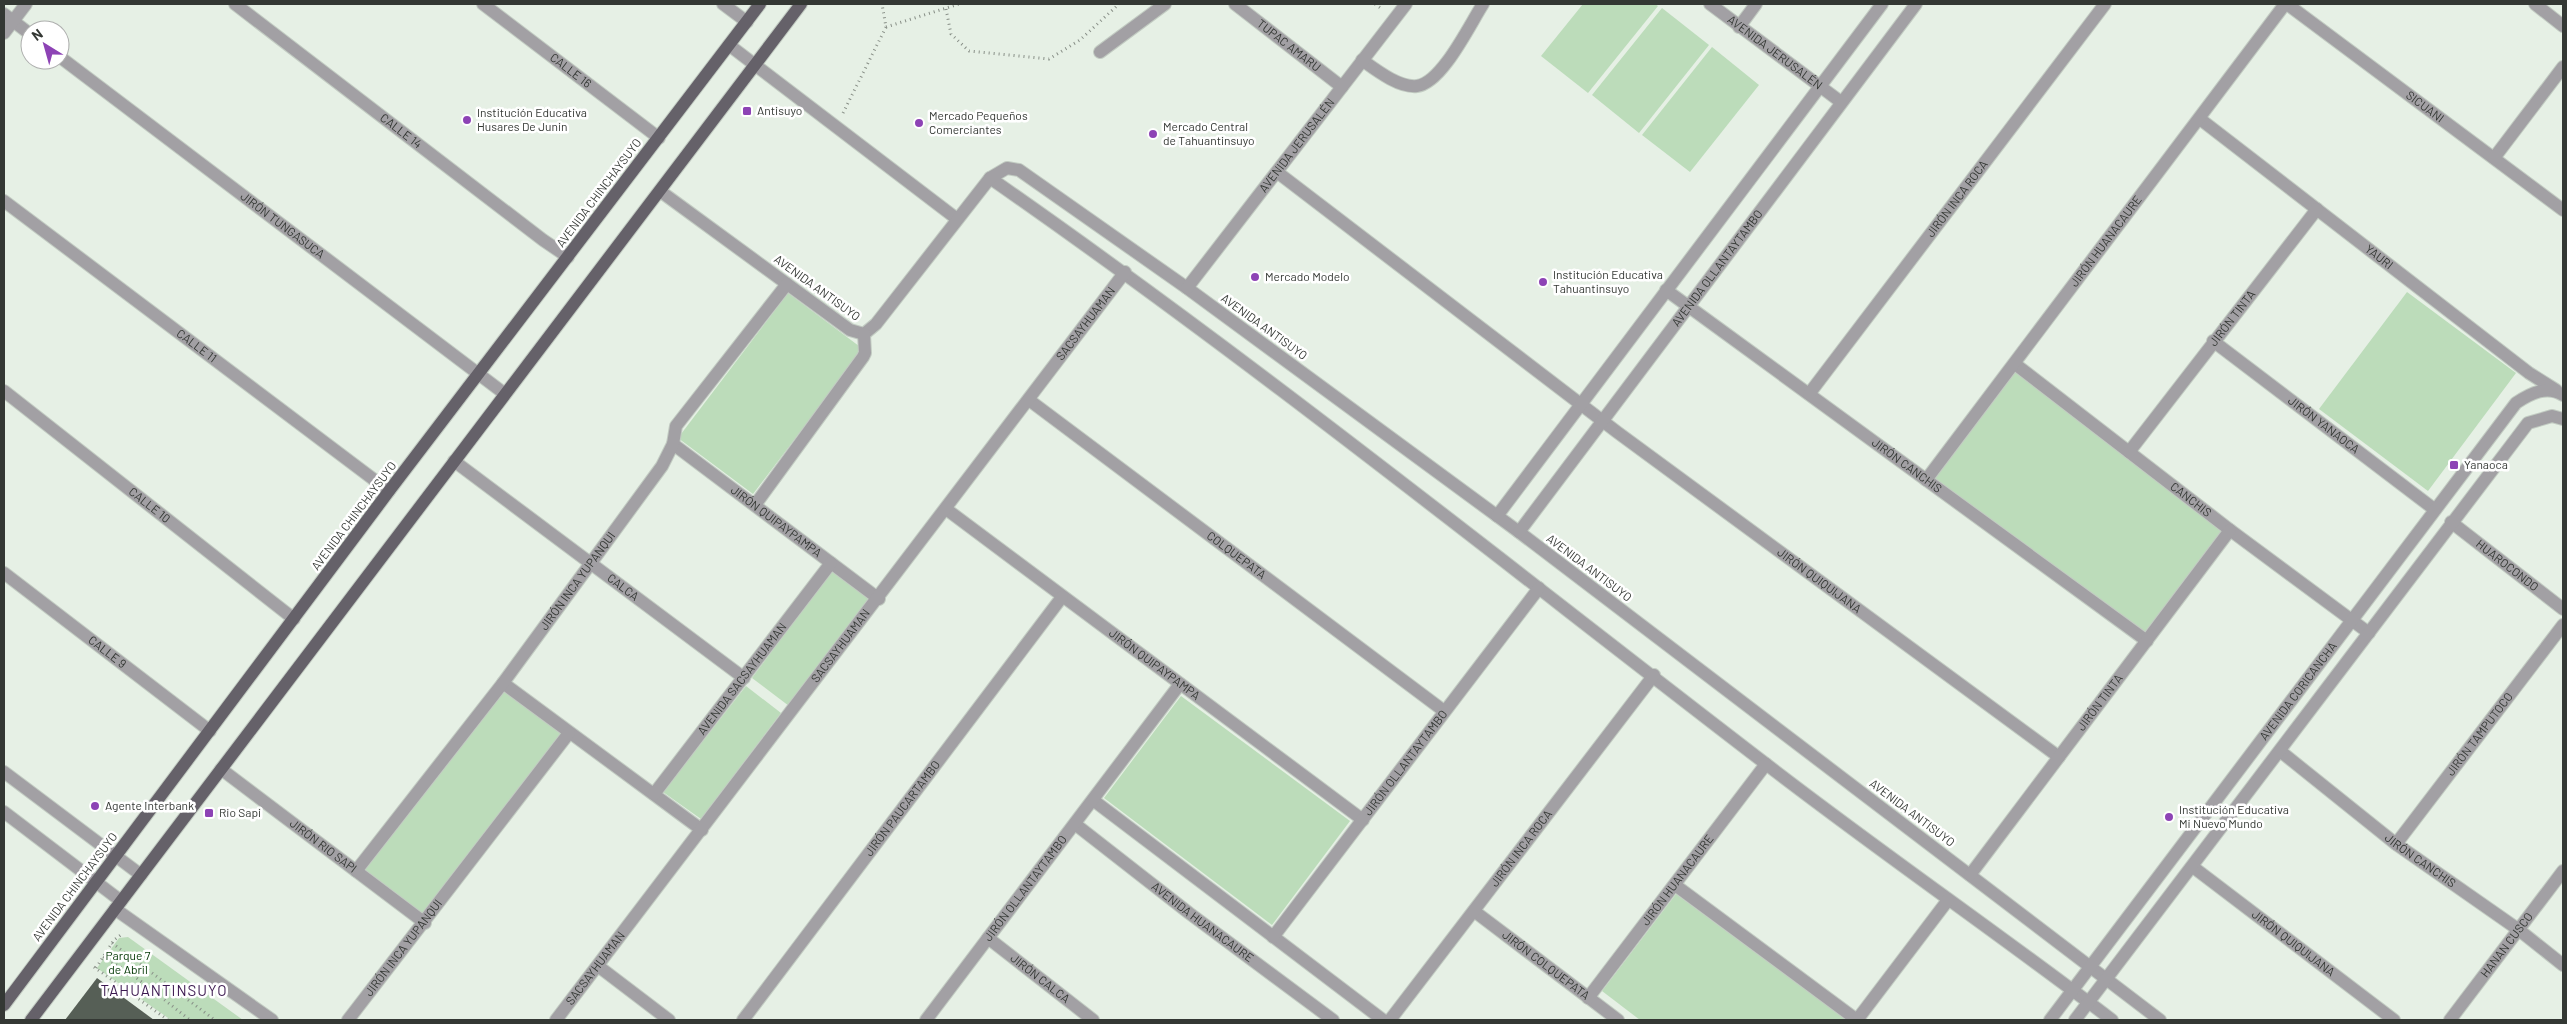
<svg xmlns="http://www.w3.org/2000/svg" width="2567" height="1024" viewBox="0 0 2567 1024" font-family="Barlow,sans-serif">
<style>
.green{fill:#bcdcba}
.building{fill:#575f56;filter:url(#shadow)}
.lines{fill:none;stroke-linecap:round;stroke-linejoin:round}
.minor-casing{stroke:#c2cbc2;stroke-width:14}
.major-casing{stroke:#c2cbc2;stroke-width:14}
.path{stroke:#888f87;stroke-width:3;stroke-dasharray:1 4;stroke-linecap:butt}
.minor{stroke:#a2a0a4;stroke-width:12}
.major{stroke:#656169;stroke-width:12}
.poi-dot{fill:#8d43b5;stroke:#fff;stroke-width:2}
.labels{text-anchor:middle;stroke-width:5;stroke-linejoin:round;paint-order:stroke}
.street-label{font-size:12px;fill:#343834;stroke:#fff}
.poi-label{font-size:12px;fill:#343834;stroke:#fff;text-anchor:start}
.park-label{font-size:12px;fill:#003602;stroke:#fff}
.quarter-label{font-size:15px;letter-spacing:1px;fill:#3c1950;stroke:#fff}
</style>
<defs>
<filter id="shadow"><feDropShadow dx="3" dy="5.5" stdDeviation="1" flood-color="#0004"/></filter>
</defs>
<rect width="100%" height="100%" fill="#e6f0e5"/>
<g class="green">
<path d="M1583,4H1655L1658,6L1588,93L1541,56Z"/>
<path d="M1662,8L1709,45L1639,133L1592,95Z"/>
<path d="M1712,47L1759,85L1690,172L1642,135Z"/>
<path d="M2407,292L2516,373L2428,491L2319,409Z"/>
<path d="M788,293L863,349L753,494L678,438Z"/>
<path d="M2016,371L2224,531L2146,635L1933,480Z"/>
<path d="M831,571L870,599L789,706L752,678Z"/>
<path d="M746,686L781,713L701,819L663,792Z"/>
<path d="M504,689L563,734L424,915L363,869Z"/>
<path d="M1181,696L1350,821L1272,925L1104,798Z"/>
<path d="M1676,894L1847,1020H1640L1602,991Z"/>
<path d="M128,937L243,1020H171L97,968L119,938Z"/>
</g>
<path class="building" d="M97,978L154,1020H65Z"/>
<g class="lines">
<g class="minor-casing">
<g id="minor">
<path id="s1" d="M235,4L543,240L568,257"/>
<path id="s2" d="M483,4L659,138"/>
<path d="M723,4L747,22"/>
<path id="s3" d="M1235,4L1342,87"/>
<path id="s4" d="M1710,4L1841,102"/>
<path id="s5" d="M2287,4L2563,210"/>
<path d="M2535,4L2563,26"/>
<path d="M4,14L30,34"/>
<path d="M1739,27L1756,4"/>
<path d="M4,33L26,4"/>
<path d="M729,45L957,219"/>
<path d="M1100,52L1165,4"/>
<path id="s6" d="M60,57L505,394"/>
<path d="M1362,60C1376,70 1399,88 1417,86C1442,83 1470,24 1483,4"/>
<path id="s7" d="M2200,119L2529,373L2556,390"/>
<path d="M2494,158L2563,67"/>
<path id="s8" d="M1277,172L1617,432L2059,757"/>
<path d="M990,178C1256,363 1509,567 1766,764C1880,852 1998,933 2112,1020"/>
<path d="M660,191L850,330L864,334L876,324L990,178L1007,168L1019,170L1187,288L1519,532L2160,1020"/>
<path id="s9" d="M4,201L389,491"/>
<path id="s10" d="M1187,288L1406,4"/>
<path id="s11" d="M1666,290L2147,641"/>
<path id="s12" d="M2213,341L2434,509"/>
<path id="s13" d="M2015,364L2230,530L2369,633"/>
<path id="s14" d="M4,391L294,619"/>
<path id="s15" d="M1809,394L2105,4"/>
<path id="s16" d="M1029,400L1444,711"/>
<path id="s17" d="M673,444L879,599"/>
<path id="s18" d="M2129,452L2317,209"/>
<path id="s19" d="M454,461L744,678"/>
<path id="s20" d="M1926,480L2285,4"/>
<path d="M755,505L863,357L865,353L864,334"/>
<path id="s21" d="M946,509L1363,820"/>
<path d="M1497,516L1882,4"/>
<path id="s22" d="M2451,522L2563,609"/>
<path id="s23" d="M1519,532L1916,4"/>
<path id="s24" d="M4,573L210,731"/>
<path d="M503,683L702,830"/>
<path id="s25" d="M2280,751L2396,844L2519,930L2563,965"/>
<path id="s26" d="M221,769L425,923"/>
<path d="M4,772L141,875"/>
<path id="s27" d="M654,794L831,563"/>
<path d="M1093,800L1383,1020"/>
<path d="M4,812L121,901"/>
<path id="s28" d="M1075,824L1189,913L1333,1020"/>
<path id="s29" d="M2396,844L2563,625"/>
<path id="s30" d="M2193,867L2394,1020"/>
<path id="s31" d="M356,871L503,683L662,466L673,444L676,426L787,284"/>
<path id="s32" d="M1970,875L2230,530"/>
<path d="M1675,885L1857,1020"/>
<path d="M115,909L272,1020"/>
<path id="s33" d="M1474,911L1618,1020"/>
<path id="s34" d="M1273,937L1539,588"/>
<path id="s35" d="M988,938L1093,1020"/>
<path d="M598,966L669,1020"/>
<path id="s36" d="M1588,998L1766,764"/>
<path id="s37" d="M348,1020L569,733"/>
<path id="s38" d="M556,1020L1125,272"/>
<path id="s39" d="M743,1020L1062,597"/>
<path id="s40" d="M926,1020L1180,684"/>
<path id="s41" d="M1390,1020L1654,675"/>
<path d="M1857,1020L1948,900"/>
<path id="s42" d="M2050,1020L2516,403C2531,393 2547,385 2563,395"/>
<path d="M2075,1020L2528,423L2552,416L2563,419"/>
<path id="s43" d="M2450,1020L2563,871"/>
</g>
</g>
<g class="major-casing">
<g id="major">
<path d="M4,1005L389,491L760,4"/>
<path d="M31,1020L801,4"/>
</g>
</g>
<g class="path">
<path d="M1375,4L1382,9"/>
<path d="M946,9L951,34L969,51L1049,59L1080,40L1119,4"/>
<path d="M886,27L959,4"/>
<path d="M843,113L886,27L882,4"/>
<path d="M112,943L215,1020"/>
<path d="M103,957L129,972L190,1020"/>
<path d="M94,967L168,1020"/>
<path d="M96,968L114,940L122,934"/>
</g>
<use href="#minor" class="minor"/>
<use href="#major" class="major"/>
</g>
<g class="poi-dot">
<rect x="742" y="106" width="10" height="10" rx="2.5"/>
<circle cx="467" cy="120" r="5"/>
<circle cx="919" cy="123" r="5"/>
<circle cx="1153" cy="134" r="5"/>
<circle cx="1255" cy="277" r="5"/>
<circle cx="1543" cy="282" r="5"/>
<rect x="2449" y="460" width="10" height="10" rx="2.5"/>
<circle cx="95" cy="806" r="5"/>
<rect x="204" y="808" width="10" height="10" rx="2.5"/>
<circle cx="2169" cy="817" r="5"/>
</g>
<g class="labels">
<g class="street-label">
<text dy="4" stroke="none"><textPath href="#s3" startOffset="68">TUPAC AMARU</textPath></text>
<text dy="4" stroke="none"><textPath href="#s4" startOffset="81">AVENIDA JERUSALÉN</textPath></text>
<text dy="4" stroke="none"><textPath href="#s2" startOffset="110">CALLE 16</textPath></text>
<text dy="4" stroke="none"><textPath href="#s5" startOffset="172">SICUANI</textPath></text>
<text dy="4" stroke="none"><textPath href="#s1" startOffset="209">CALLE 14</textPath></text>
<text dy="4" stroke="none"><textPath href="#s10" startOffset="180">AVENIDA JERUSALÉN</textPath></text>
<text transform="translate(599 193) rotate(-53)" y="4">AVENIDA CHINCHAYSUYO</text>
<text dy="4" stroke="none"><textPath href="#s15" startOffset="245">JIRÓN INCA ROCA</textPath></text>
<text dy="4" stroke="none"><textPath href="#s6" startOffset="279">JIRÓN TUNGASUCA</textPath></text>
<text dy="4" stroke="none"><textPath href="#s20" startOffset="299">JIRÓN HUANACAURE</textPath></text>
<text dy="4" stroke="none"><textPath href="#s7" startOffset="226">YAURI</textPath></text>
<text dy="4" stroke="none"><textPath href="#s23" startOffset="330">AVENIDA OLLANTAYTAMBO</textPath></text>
<text transform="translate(817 288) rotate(36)" y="4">AVENIDA ANTISUYO</text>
<text dy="4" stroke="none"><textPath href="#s18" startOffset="169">JIRÓN TINTA</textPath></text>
<text dy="4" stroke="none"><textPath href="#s38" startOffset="875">SACSAYHUAMAN</textPath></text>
<text transform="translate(1264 327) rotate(36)" y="4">AVENIDA ANTISUYO</text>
<text dy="4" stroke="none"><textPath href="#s9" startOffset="241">CALLE 11</textPath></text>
<text dy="4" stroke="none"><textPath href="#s12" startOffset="139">JIRÓN YANAOCA</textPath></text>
<text dy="4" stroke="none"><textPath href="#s11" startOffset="298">JIRÓN CANCHIS</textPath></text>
<text dy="4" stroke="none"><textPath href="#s13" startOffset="222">CANCHIS</textPath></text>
<text dy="4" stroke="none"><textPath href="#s14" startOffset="185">CALLE 10</textPath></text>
<text transform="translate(354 516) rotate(-53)" y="4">AVENIDA CHINCHAYSUYO</text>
<text dy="4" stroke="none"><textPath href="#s17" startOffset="129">JIRÓN QUIPAYPAMPA</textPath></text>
<text dy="4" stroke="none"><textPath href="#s16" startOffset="259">COLQUEPATA</textPath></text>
<text dy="4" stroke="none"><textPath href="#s22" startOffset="71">HUAROCONDO</textPath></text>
<text transform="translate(1589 568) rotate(37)" y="4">AVENIDA ANTISUYO</text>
<text dy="4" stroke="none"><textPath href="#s31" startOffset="365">JIRÓN INCA YUPANQUI</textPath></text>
<text dy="4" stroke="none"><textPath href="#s8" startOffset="679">JIRÓN QUIQUIJANA</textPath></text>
<text dy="4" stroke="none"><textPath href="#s19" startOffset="211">CALCA</textPath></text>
<text dy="4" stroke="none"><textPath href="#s38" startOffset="470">SACSAYHUAMAN</textPath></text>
<text dy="4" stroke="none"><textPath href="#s24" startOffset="130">CALLE 9</textPath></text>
<text dy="4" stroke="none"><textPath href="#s21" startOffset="260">JIRÓN QUIPAYPAMPA</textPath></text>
<text dy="4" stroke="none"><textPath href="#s27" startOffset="145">AVENIDA SACSAYHUAMAN</textPath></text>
<text dy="4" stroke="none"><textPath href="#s42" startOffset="412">AVENIDA CORICANCHA</textPath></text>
<text dy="4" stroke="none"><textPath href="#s32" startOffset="216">JIRÓN TINTA</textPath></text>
<text dy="4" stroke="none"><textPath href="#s29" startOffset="138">JIRÓN TAMPUTOCO</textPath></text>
<text dy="4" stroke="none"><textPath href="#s34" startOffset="219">JIRÓN OLLANTAYTAMBO</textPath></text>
<text dy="4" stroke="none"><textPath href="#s39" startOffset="265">JIRÓN PAUCARTAMBO</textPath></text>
<text transform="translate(1912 813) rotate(37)" y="4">AVENIDA ANTISUYO</text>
<text dy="4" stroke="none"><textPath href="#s26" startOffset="128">JIRÓN RIO SAPI</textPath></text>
<text dy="4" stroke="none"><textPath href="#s41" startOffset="216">JIRÓN INCA ROCA</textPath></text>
<text dy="4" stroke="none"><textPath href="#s25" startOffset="178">JIRÓN CANCHIS</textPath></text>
<text dy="4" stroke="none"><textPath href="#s36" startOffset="148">JIRÓN HUANACAURE</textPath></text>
<text transform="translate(75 887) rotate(-53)" y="4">AVENIDA CHINCHAYSUYO</text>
<text dy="4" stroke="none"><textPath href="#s40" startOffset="165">JIRÓN OLLANTAYTAMBO</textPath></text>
<text dy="4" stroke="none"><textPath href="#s28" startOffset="161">AVENIDA HUANACAURE</textPath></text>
<text dy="4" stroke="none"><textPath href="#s30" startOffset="126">JIRÓN QUIQUIJANA</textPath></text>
<text dy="4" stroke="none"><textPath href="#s43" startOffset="94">HANAN CUSCO</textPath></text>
<text dy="4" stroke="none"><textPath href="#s37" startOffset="91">JIRÓN INCA YUPANQUI</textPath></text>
<text dy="4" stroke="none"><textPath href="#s33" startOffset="90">JIRÓN COLQUEPATA</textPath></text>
<text dy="4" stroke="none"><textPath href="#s38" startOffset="65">SACSAYHUAMAN</textPath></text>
<text dy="4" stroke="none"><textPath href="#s35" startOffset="66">JIRÓN CALCA</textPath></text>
</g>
<g class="poi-label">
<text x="757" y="115">Antisuyo</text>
<text x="477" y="117">Institución Educativa<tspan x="477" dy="14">Husares De Junin</tspan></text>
<text x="929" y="120">Mercado Pequeños<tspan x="929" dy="14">Comerciantes</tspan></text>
<text x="1163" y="131">Mercado Central<tspan x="1163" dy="14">de Tahuantinsuyo</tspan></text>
<text x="1553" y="279">Institución Educativa<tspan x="1553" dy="14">Tahuantinsuyo</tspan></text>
<text x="1265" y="281">Mercado Modelo</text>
<text x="2464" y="469">Yanaoca</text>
<text x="105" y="810">Agente Interbank</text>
<text x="2179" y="814">Institución Educativa<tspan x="2179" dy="14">Mi Nuevo Mundo</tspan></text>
<text x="219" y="817">Rio Sapi</text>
</g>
<g class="park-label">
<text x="128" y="960">Parque 7<tspan x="128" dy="14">de Abril</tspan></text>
</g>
<g class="quarter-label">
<text x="164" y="996">TAHUANTINSUYO</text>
</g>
</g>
<rect width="2567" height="1024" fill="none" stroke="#343834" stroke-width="10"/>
<g transform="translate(45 45) rotate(323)"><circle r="24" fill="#ffffff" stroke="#aeafae"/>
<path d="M0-4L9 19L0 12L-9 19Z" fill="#8d43b5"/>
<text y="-8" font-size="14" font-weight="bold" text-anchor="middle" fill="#343834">N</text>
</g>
</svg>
